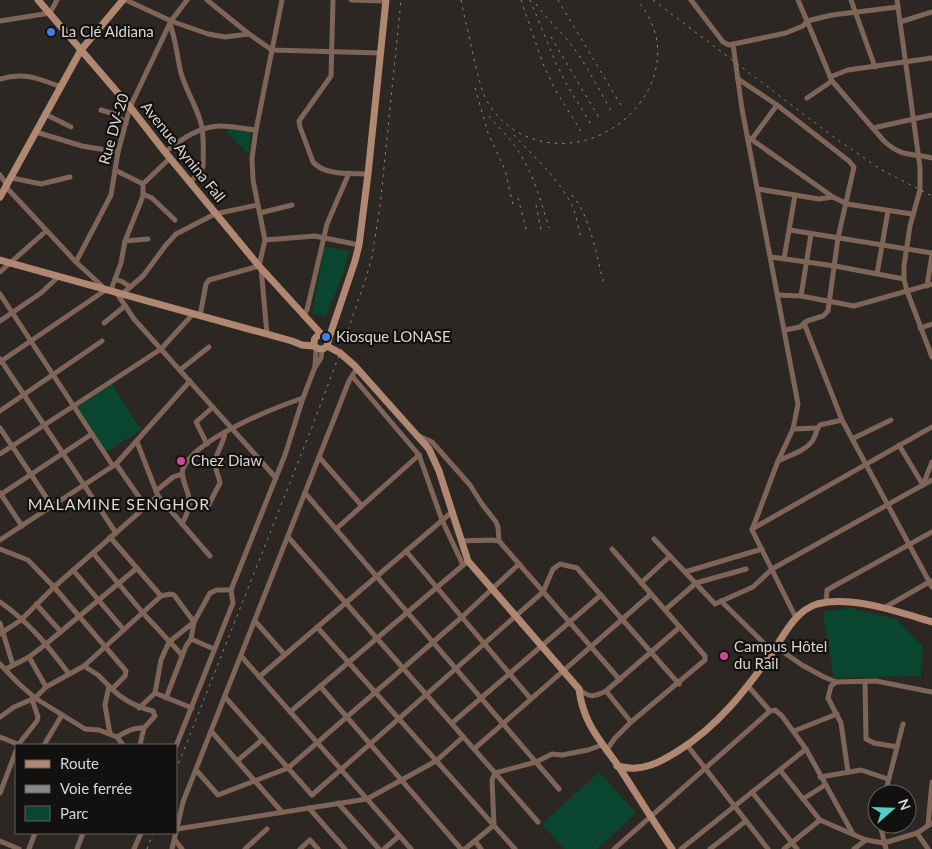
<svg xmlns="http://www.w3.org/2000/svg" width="932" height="849" viewBox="0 0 932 849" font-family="Lato,sans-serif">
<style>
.green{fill:#0a452f}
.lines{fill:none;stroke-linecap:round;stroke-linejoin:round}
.street{stroke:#7f6557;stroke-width:5}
.secondary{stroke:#b08771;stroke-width:7}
.rail{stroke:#8b8784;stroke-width:1;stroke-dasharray:2.5 5;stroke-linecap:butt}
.shop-dot{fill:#3f7fe0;stroke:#13110f;stroke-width:2}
.hotel-dot{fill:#d1479c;stroke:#13110f;stroke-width:2}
.labels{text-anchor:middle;stroke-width:4.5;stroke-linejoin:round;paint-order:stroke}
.poi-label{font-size:15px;fill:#d9d6d4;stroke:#13110f;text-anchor:start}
.street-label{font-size:15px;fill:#d9d6d4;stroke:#13110f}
.neighbourhood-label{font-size:16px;letter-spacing:1px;fill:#d9d6d4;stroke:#13110f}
</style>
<rect width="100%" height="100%" fill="#2d2724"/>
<g class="green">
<path d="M228,128L251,133L249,154L228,134Z"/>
<path d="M324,247L349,250L344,271L326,316L312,314Z"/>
<path d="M112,384L141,430L106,452L77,407Z"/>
<path d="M849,608L896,619L923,647L921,676L834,678L823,612Z"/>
<path d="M599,772L636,813L597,849H564L542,824Z"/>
</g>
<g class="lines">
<g class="street">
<path d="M187,0L171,21L208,34L225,37L249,34"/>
<path d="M207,0L249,34L272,50L381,53"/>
<path d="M333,0L331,76L299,121L300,127L313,162C325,176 352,173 368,174"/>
<path d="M351,0L386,1"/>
<path d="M691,0L723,42L729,45L786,33L803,26L807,21L832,81L884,141C901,157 911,153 932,158"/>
<path d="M798,0L807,21L832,15L898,7"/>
<path d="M851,0L875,67"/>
<path d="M897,0L920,167V190L910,226L904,266V279L907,291L932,357"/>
<path d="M0,21L50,13L57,0"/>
<path d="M900,22L932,12"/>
<path d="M170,24C176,40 177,57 181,73C186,90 195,104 200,120C205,134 203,153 203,167L190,183"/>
<path d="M733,44L742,109L798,404L793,429L778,461L752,530L796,618"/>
<path d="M830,77L848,70L932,58"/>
<path d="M0,79C24,72 38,78 61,87"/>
<path d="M738,79L777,105L849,161L854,167L838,238L828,311L823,316L807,321L800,327L785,330"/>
<path d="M807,98L832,81"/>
<path d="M101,110L114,114L126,123"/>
<path d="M45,114L71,127"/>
<path d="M873,128L932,115"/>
<path d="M36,132L82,146L118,152"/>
<path d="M748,137L833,197L847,204L912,214"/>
<path d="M752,139L777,105"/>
<path d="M165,152C181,140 199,126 221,126C232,126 245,129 256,130"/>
<path d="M115,170L143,184"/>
<path d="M0,175L7,185"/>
<path d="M12,178L41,184L70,177"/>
<path d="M6,187L76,262L103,287"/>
<path d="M758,189L819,199L833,197"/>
<path d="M143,194L152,198L175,220"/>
<path d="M260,213L292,205"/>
<path d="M790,230L932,253"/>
<path d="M265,240L315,236L359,245"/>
<path d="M125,241L148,239"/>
<path d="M771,257L835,266L904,279"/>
<path d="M784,259L795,195"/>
<path d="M76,262L111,195L118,152L130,107L171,21L126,0"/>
<path d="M261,268L267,334"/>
<path d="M0,272L46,231"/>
<path d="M877,274L888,211"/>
<path d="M115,279L123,282L130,287"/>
<path d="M927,286L932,255"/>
<path d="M111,290L121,263L125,241L143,196V184L170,158"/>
<path d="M116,292L134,319L276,478"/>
<path d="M0,294L113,466"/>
<path d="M122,294L143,276L166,245L176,234L215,214L257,205"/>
<path d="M778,295L801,296L854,306L932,284"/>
<path d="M801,296L811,234"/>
<path d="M200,316L206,284L209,280L259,266L265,240L253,180L252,158L256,130L282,0"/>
<path d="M303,316L307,310L327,224L349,173"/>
<path d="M0,321L41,293L58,277"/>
<path d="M104,323L125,306"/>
<path d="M804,323L842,420L932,587"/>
<path d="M920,328L932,324"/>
<path d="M0,359L116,533"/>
<path d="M0,362L107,289"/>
<path d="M315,366L316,348"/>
<path d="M180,370L209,347"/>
<path d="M352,376L419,455L442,520L463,565"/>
<path d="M0,411L102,341"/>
<path d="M0,428L52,506"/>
<path d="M793,429L817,428"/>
<path d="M419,436L432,442L470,485L482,504L496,522L498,527L499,541L491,540L461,541"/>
<path d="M852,439L891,420"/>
<path d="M137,442L158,496L210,556"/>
<path d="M207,444L196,422L213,407"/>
<path d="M899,445L923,485"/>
<path d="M0,454L161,349L193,314"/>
<path d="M319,457L362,506"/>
<path d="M778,461C788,456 806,451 813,440C816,435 816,430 820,425L842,420"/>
<path d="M116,464L146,507"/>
<path d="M923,485L932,462"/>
<path d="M156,491L173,477L182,474"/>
<path d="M0,493L22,526"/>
<path d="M305,493L559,789"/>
<path d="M0,495L92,434"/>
<path d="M208,506L220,483C219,476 215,470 215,463C215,454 224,444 225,432"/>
<path d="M182,524C186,516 190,508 189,499C188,489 180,478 183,469C194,439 274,408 303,398"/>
<path d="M336,529L419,455"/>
<path d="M752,529L932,427"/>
<path d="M110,537L161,596"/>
<path d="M288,537L538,822"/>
<path d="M654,539L715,604L753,587L772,569L932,480"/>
<path d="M0,540L116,464L190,381"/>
<path d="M499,541L620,680"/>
<path d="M0,549L28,560L54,587L126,671L125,676L112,689"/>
<path d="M406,551L531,699"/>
<path d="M93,553L143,613L182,655"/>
<path d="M73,570L124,630"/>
<path d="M685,572L762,549"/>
<path d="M641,583L670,556"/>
<path d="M721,601L773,652"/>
<path d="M0,602C28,621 49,647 69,674"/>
<path d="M826,603L827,590L932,532"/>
<path d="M36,604L61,632"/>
<path d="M884,608L931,581"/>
<path d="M665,610L696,583L746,569"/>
<path d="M255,621L285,655"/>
<path d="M0,623L13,665"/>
<path d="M317,627L515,849"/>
<path d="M0,634L21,620L54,587L158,496"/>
<path d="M776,647L802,665L824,677L836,682L876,681L932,692"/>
<path d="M241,656L411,849"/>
<path d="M29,657L46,687"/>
<path d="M0,664L18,683L35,698L85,729L99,730L117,737L123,745"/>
<path d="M84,666L98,675L109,686"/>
<path d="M6,669L29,657L46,644L137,568"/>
<path d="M259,677L452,512"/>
<path d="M865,681L866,739L874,743L897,747"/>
<path d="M836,682L831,686L828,698L841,723L848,772"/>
<path d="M320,686L461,849"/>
<path d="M748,686L770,711"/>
<path d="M579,689C589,698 594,697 606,691L631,722"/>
<path d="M606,691L680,627"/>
<path d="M155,693L192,708"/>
<path d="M225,697L312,795L543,592L553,569L560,564L577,568L679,684"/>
<path d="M166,698L186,646L191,639L214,649"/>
<path d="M139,708L155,693L161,660L169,642L194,622L210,593L217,590H231"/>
<path d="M290,712L468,561"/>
<path d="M0,717L14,707L35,698L46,687L84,666L161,596L171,594L174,595L194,622L191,639"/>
<path d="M452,723L601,595"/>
<path d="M211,731L282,812"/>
<path d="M794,731L837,714"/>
<path d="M110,734L105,705L109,686C121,699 136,707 153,711L155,716L144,728C133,727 126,732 117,737"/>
<path d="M0,737L20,745"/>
<path d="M18,745L37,721L38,717L32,699"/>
<path d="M44,745L62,715"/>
<path d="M140,745L144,728"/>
<path d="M687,745L768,849"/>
<path d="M176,746L233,603L231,590L285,455L303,398L315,367L321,358L322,350"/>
<path d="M474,749L651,594"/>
<path d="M606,751L615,738L631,722L705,660V656L612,549"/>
<path d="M237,761L263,739"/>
<path d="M196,770L218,795L288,768L462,617L519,564"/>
<path d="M780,770L820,820L866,840L884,843L917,833L932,823"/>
<path d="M820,777L861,770L888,779"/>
<path d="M752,792L797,849"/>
<path d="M0,793L16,751"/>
<path d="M885,794L903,724"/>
<path d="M803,799L825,785"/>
<path d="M338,803L379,849"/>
<path d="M309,808L345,849"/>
<path d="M880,824L886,849"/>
<path d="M928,825L932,782"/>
<path d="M177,829L367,799L436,761L463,737"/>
<path d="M917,833L928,849"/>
<path d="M175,840L182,849"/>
<path d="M0,841L19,849"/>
<path d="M475,841L481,849"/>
<path d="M29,849L35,833"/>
<path d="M77,849L83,833"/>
<path d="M134,849L141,833"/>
<path d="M172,849L183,802L349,381L357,368"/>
<path d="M245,849L267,829"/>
<path d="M300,849L310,840L318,849"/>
<path d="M384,849L399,836"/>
<path d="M465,849L494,825L492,780L495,773L536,762L552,754L562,755L588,750L602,745"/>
<path d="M614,849L770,711L775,710L782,716L806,749L853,834"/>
<path d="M681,849L806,749"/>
<path d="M710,849L746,821"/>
<path d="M784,849L820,820"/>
<path d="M854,849L866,840"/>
</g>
<g class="secondary">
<path d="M38,0L130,107L165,152L259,266L322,335"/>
<path d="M0,197L81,50L123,0"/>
<path d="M0,260L292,341L302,345L314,346"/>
<circle cx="321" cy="342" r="7"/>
<path d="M328,341L355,261L359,245L368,174L386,0"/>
<path d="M327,346L340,353L355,366L429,449L439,471L468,561L579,689C583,723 600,740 619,767C637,795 654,822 672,849"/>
<path d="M617,766C623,767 630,769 636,768C652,767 665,759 678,751C718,726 745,691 772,653C784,635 795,611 817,604C851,595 899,612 932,622"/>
</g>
<g class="rail">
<path d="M461,0C465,20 470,40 474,59C479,77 481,94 492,109C505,127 524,138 545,142C623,156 694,65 637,0"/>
<path d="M521,0L543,64L556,91L582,133"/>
<path d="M530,0L556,63L567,85L592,126"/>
<path d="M558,0L622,107"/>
<path d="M653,0L835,138L880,169L932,196"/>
<path d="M536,4C546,18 559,30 570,43C587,65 599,90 613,114"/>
<path d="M551,37L601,121"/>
<path d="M475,88L488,133L505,170L514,209"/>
<path d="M489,116C499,128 511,139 519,152C534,175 541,202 549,228"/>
<path d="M514,135C533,156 562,182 573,208C577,217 578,228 581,238"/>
<path d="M572,195C591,217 596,256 604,284"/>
<path d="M518,198L527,233"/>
<path d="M536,205L541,230"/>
<path d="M176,770L314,422L340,353L366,278L372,256L380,207L401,0"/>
<path d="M147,849L153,833"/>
</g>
</g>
<g class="shop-dot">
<circle cx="51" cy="32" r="5"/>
<circle cx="326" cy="337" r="5"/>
</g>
<g class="hotel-dot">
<circle cx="181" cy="461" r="5"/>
<circle cx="724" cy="656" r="5"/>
</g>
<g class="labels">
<g class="poi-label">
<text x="61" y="37">La Clé Aldiana</text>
<text x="336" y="342">Kiosque LONASE</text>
<text x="191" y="466">Chez Diaw</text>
<text x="734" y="652">Campus Hôtel<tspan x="734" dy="17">du Rail</tspan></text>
</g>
<g class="street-label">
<text transform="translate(114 129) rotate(-74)" y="5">Rue DV-20</text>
<text transform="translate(183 152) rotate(51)" y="5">Avenue Aynina Fall</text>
</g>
<g class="neighbourhood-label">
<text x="119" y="510">MALAMINE SENGHOR</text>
</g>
</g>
<rect x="15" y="744" width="162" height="90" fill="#13110f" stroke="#62605e"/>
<rect x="25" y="760" width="25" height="8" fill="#b08771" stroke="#62605e"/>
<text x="60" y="769" font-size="15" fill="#d9d6d4">Route</text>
<rect x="25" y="785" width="25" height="8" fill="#8b8784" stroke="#62605e"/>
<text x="60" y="794" font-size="15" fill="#d9d6d4">Voie ferrée</text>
<rect x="25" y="806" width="25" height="15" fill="#0a452f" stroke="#62605e"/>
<text x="60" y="819" font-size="15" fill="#d9d6d4">Parc</text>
<g transform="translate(892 809) rotate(70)"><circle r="24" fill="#13110f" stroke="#62605e"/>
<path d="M0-4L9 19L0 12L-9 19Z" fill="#54cdc8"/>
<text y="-8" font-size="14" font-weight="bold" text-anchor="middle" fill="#d9d6d4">N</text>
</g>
</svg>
